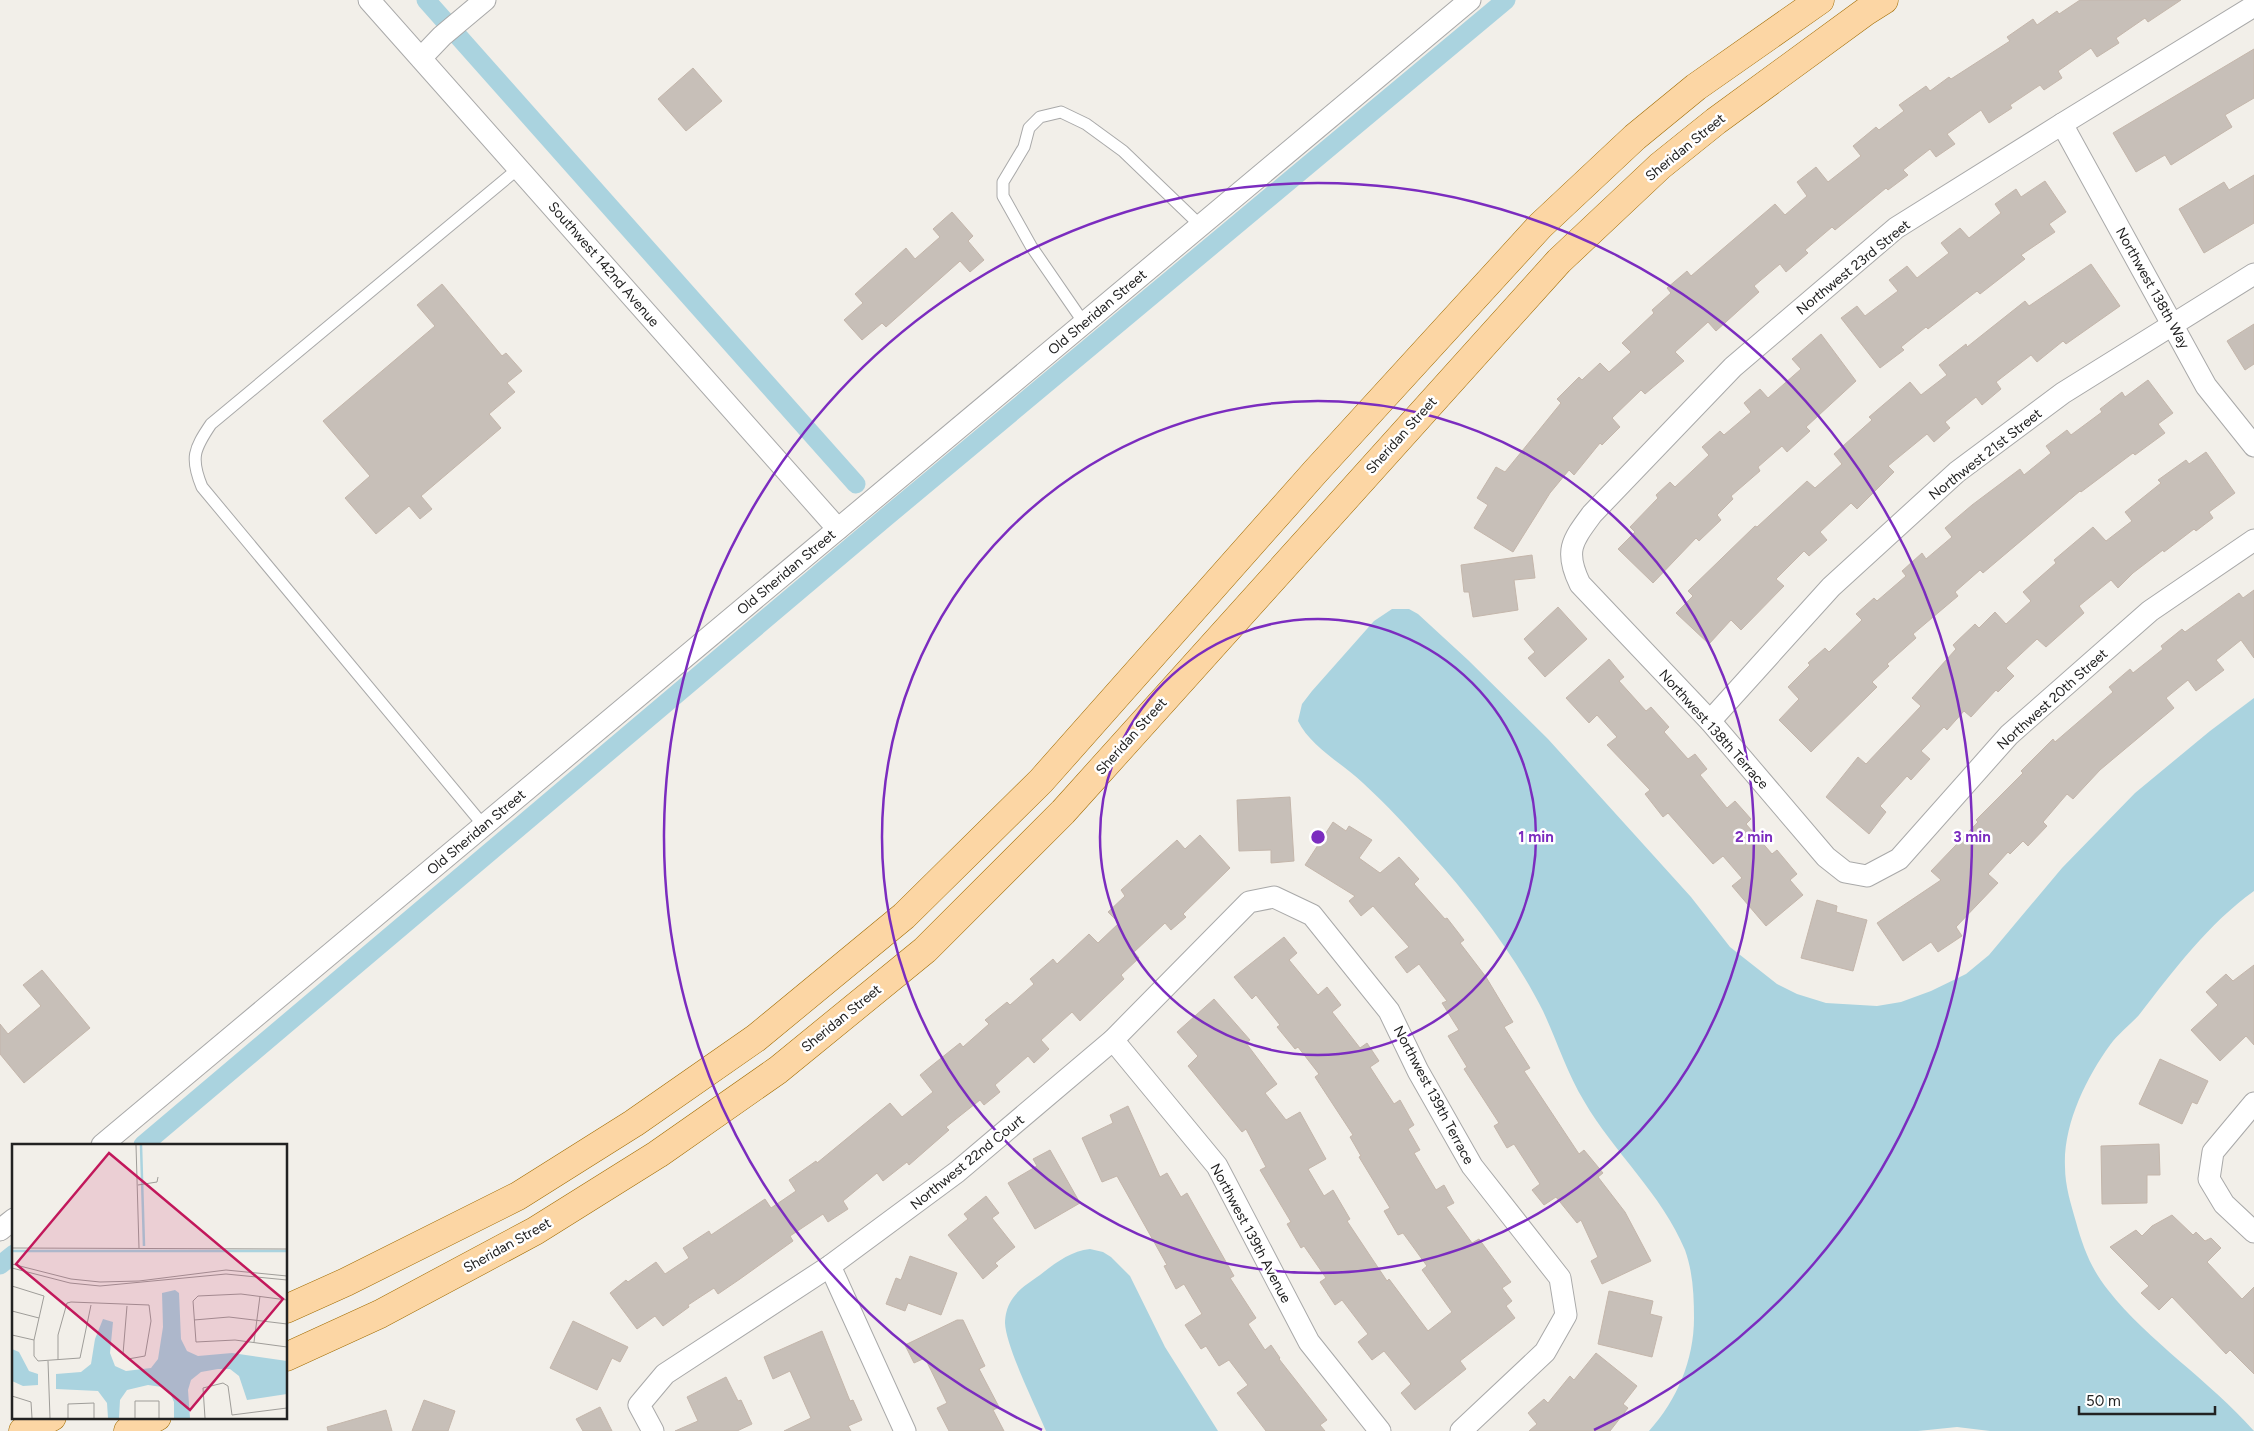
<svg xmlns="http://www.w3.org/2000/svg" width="2254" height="1431" viewBox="0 0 2254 1431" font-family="Figtree,sans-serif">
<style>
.water{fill:#aad3df}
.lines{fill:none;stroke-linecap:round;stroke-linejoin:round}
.canal{stroke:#aad3df;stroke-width:19}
.building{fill:#c7bfb8;stroke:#c4b6ab}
.lane-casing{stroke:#a9a9a9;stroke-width:13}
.street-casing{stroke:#a9a9a9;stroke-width:23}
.primary-casing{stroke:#a06b00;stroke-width:29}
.lane{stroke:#fff;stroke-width:11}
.street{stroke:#fff;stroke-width:21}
.primary{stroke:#fcd6a4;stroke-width:28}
.ring{fill:none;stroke:#7b2cbf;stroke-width:2.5}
.labels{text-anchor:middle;stroke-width:5;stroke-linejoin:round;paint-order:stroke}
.street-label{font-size:14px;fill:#222;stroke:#fff}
.inset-river{fill:none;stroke:#aad3df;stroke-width:2.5}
.inset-road{fill:none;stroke:#9f9d99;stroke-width:1}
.view{fill:#c2185b;fill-opacity:0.15;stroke:#c2185b;stroke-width:2.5}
.inset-edge{fill:none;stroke:#222;stroke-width:2.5}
.centre{fill:#7b2cbf;stroke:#fff;stroke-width:2.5}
.ring-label{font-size:15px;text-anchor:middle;font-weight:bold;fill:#7b2cbf;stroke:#fff;stroke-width:5;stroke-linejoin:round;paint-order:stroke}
</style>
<rect width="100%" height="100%" fill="#f2efe9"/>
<g class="water">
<path d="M1392,609H1409L1418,614L1468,660L1548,739L1691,897L1730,947L1777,984L1797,994L1826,1003L1877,1006L1901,1002L1931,991L1966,974L1989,955L2062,868L2135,793L2210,731L2254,698V891C2208,924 2173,971 2139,1015C2130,1025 2118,1034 2110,1045C2086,1078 2063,1125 2065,1167C2065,1186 2071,1204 2076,1222C2083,1247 2091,1269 2108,1290C2148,1341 2210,1381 2254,1431H1990L1957,1427L1918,1431H1649C1677,1400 1694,1360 1694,1318C1694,1296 1693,1272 1685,1250C1662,1194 1614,1153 1584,1101C1567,1073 1557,1041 1543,1011C1516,957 1472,899 1431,854C1410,830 1387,805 1363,783C1343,764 1310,746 1298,721L1302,704L1312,691L1374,621Z"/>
<path d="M1090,1249L1103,1252L1111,1257L1130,1276L1165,1347L1218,1431H1046C1036,1407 1006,1347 1005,1323C1005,1316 1007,1307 1011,1301C1017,1290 1030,1282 1040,1275C1055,1263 1071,1251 1090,1249Z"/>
</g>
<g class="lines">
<g class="canal">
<path d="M426,0L856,484"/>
<path d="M143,1145L885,518L1506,0"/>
<path d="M0,1265L14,1254"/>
</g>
</g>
<g class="building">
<path d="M2080,0H2181L2148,22L2145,18L2116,38L2119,43L2097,57L2091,48L2058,71L2062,78L2044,90L2040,85L2010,105L2012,108L1989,123L1981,110L1947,134L1955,144L1936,157L1930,149L1903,170L1908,175L1888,190L1886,188L1835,230L1832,227L1805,250L1808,253L1786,272L1780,264L1754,286L1759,292L1716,331L1708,322L1675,352L1684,361L1645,394L1641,390L1612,418L1620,427L1602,445L1600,443L1574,475L1569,470L1550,493L1513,552L1474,528L1488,505L1477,498L1496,467L1505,472L1561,403L1557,399L1579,377L1582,380L1600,363L1609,372L1631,352L1622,343L1654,313L1652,310L1671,293L1667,288L1687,271L1691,276L1775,204L1785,215L1807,196L1797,182L1816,167L1828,182L1861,156L1853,146L1876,127L1879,130L1904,111L1899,105L1926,86L1930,91L1949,77L1951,79L2010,41L2007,37L2033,19L2037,25L2057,11L2059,14Z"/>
<path d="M2254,49V98L2225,115L2232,127L2171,165L2165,155L2136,172L2113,133Z"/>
<path d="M693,68L722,101L686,131L658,99Z"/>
<path d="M2254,175V223L2204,253L2179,209L2224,182L2229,190Z"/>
<path d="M2045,181L2066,212L2049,224L2055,232L2021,255L2025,259L1980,294L1977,291L1928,329L1926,327L1901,347L1904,350L1880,368L1841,318L1857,306L1865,316L1898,291L1889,280L1907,266L1917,278L1949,253L1941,243L1960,228L1969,238L2001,213L1995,204L2016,189L2021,197Z"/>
<path d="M952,212L973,236L968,241L984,260L970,272L960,261L886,327L882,323L862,340L844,320L863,303L855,294L906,248L915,259L940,237L933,229Z"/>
<path d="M2091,264L2120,306L2066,344L2063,341L2037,362L2031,355L1996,382L2001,389L1982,405L1976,397L1945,422L1950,428L1934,442L1927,434L1888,466L1894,472L1857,509L1851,503L1820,532L1827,540L1809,556L1804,551L1776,579L1784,586L1741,630L1731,620L1709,644L1676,613L1693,596L1688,591L1755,526L1757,527L1807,481L1815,488L1842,464L1834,454L1872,420L1869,417L1910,382L1921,395L1947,375L1939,365L1966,344L1967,347L2025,301L2029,306Z"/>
<path d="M442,284L502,356L506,353L522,371L507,383L515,392L489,414L501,428L421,496L432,509L420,519L409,506L376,534L345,498L370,476L323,421L435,326L417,305Z"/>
<path d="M2254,324V364L2245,370L2227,341Z"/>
<path d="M1821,334L1856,381L1806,427L1810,431L1787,452L1782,446L1758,467L1760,471L1731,496L1733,499L1717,515L1721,520L1699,541L1696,538L1653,583L1618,549L1635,532L1630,527L1658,498L1656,495L1670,482L1675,487L1709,455L1702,447L1720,431L1724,435L1751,412L1744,403L1760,389L1768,398L1801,369L1792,359Z"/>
<path d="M2148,380L2173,413L2158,424L2165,433L2135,455L2133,453L2081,492L2080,491L1983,573L1980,570L1955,592L1958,596L1913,634L1916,638L1887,664L1889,666L1872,682L1877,687L1811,752L1779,720L1799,699L1788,687L1810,665L1808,663L1825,648L1829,652L1862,620L1856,614L1874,598L1877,601L1906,576L1902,571L1922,553L1926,559L1952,537L1945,528L1972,505L2020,469L2024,475L2051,453L2046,446L2067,430L2071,435L2102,412L2100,409L2122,392L2125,397Z"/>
<path d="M2206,452L2235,493L2209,512L2213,518L2196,531L2194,529L2164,552L2163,550L2133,573L2118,588L2111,580L2079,606L2084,613L2046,647L2037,639L2006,668L2014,676L1998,692L1996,690L1971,717L1964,711L1947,730L1944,727L1921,751L1930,759L1911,780L1907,776L1880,806L1886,812L1869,834L1826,797L1858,757L1866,764L1921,706L1912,698L1956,649L1953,645L1975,624L1979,628L1995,612L2006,624L2031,601L2023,592L2056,563L2054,560L2093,527L2106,541L2132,521L2125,512L2161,483L2158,480L2186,460L2189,464Z"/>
<path d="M1532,555L1535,578L1514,580L1518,610L1473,617L1469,592H1464L1461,565Z"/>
<path d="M2254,590V658L2241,640L2216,660L2224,670L2196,691L2188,680L2166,698L2174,708L2100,770L2073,799L2067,794L2043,822L2047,826L2028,846L2023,841L2010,854L2008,852L1988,874L1998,883L1956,927L1962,936L1938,952L1931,942L1903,961L1877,923L1941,880L1931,871L1978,822L1976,820L2023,773L2021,771L2053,739L2055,742L2113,692L2109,687L2130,669L2133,673L2163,649L2161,646L2182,629L2185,632L2239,593L2243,598Z"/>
<path d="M1558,607L1587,639L1545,677L1528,658L1535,652L1524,639Z"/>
<path d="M1609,659L1624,677L1619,681L1646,711L1651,707L1669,727L1664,732L1688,759L1695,754L1707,769L1700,775L1727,808L1735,801L1751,819L1746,824L1772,854L1777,850L1797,874L1790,880L1803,895L1766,926L1732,886L1742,878L1723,856L1713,864L1668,813L1663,817L1645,794L1650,790L1607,745L1617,737L1597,715L1589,723L1566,698Z"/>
<path d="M1290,797L1294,861L1271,863V850L1239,851L1237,800Z"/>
<path d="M1333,822L1346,831L1349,826L1372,840L1359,858L1380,873L1399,857L1419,879L1414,884L1445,919L1447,918L1464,940L1460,943L1486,977L1513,1022L1504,1027L1530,1068L1524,1071L1579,1154L1584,1150L1603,1173L1598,1177L1625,1212L1651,1261L1602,1284L1591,1261L1598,1257L1581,1220L1577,1223L1556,1197L1544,1205L1532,1190L1540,1184L1514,1144L1507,1148L1494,1126L1499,1123L1464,1069L1467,1067L1448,1036L1459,1030L1442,1003L1447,1001L1419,964L1407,973L1395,957L1409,947L1373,906L1361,916L1349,901L1355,896L1305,865Z"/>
<path d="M1200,835L1230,868L1183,914L1186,917L1171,930L1165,923L1134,952L1139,958L1121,975L1124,979L1080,1021L1072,1012L1041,1040L1049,1049L1034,1063L1028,1056L995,1085L1000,1092L984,1105L980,1100L946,1127L949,1130L909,1165L907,1162L883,1181L877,1173L843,1201L848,1209L828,1222L823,1214L790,1236L793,1241L740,1279L718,1294L714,1288L688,1305L689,1307L663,1326L655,1316L637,1329L610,1293L626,1280L628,1282L656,1262L665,1274L689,1258L683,1248L709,1231L711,1235L765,1199L771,1208L796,1191L789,1180L816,1161L817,1163L890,1103L902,1117L933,1092L920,1075L960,1043L963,1047L989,1024L985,1020L1007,1002L1010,1005L1034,984L1030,979L1053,959L1057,964L1089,934L1098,943L1119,923L1108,912L1125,896L1121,890L1177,840L1185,849Z"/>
<path d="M1817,900L1837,906L1836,912L1867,920L1853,971L1801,958Z"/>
<path d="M1284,937L1297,953L1289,960L1318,995L1327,987L1341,1005L1332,1012L1360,1048L1367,1043L1379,1061L1370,1067L1394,1104L1400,1100L1414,1125L1408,1129L1420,1150L1414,1153L1436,1190L1444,1185L1454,1203L1446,1207L1472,1243L1479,1239L1511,1282L1502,1288L1512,1301L1506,1306L1515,1318L1460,1361L1466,1369L1415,1410L1401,1393L1411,1384L1384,1351L1372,1360L1358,1342L1368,1334L1342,1300L1335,1305L1320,1282L1326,1278L1304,1246L1301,1248L1287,1224L1291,1222L1260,1170L1266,1167L1246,1129L1242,1132L1188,1066L1198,1056L1177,1032L1214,999L1250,1040L1246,1043L1277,1084L1265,1093L1286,1120L1300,1112L1326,1159L1308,1169L1324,1196L1333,1190L1350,1219L1347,1221L1387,1281L1389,1279L1428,1331L1452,1312L1422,1270L1427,1266L1403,1233L1398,1235L1384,1211L1390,1208L1359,1157L1361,1156L1350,1137L1353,1135L1315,1077L1319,1074L1298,1047L1295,1049L1277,1027L1280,1025L1256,995L1252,999L1234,977Z"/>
<path d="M2254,965V1045L2246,1036L2220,1061L2191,1030L2218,1005L2206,992L2226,974L2233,981Z"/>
<path d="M42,970L90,1028L24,1083L0,1054V1024L8,1034L41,1006L23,985Z"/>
<path d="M2160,1059L2208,1081L2197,1104L2192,1102L2182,1124L2139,1104Z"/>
<path d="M1128,1106L1160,1177L1167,1173L1181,1197L1187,1193L1234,1276L1230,1278L1256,1318L1248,1324L1265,1350L1271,1345L1280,1358L1279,1359L1327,1420L1320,1425L1325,1431H1266L1237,1393L1248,1385L1229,1360L1219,1366L1206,1346L1201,1349L1185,1325L1202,1314L1184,1284L1176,1289L1164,1266L1167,1265L1117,1176L1102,1182L1082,1138L1113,1123L1110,1115Z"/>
<path d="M2159,1144L2160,1175H2147V1203L2102,1204L2101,1146Z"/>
<path d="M1050,1150L1080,1203L1035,1229L1008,1183L1037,1166L1033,1159Z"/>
<path d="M986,1196L999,1213L992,1218L1015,1247L995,1263L998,1266L983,1279L948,1235L968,1219L964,1214Z"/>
<path d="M2172,1215L2193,1235L2196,1232L2205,1241L2211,1238L2221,1248L2207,1262L2242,1299L2254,1287V1374L2230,1350L2226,1354L2172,1297L2159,1310L2141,1293L2149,1286L2110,1247L2136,1230L2142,1236L2152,1226Z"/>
<path d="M910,1256L957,1273L941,1315L908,1303L905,1311L886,1304L896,1278L901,1280Z"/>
<path d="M1609,1291L1653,1301L1650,1314L1662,1317L1652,1357L1598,1344Z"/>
<path d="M957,1320H963L985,1366L979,1369L999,1407L993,1410L1004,1431H949L937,1408L947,1403L925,1358L914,1363L905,1345Z"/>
<path d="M573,1321L628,1347L620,1362L612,1358L597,1390L550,1368Z"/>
<path d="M822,1331L850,1401L853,1400L862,1420L848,1426L851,1431H784L811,1418L790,1371L773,1379L764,1357Z"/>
<path d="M1596,1353L1637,1386L1623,1404L1628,1408L1610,1431H1529L1537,1424L1528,1413L1544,1399L1548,1403L1570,1376L1574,1380Z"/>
<path d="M726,1377L738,1401L741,1400L752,1424L737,1431H675L698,1421L687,1397Z"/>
<path d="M424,1400L455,1411L448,1431H412Z"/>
<path d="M600,1407L612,1431H583L576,1419Z"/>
<path d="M386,1410L392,1431H328L327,1427Z"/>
</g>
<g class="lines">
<g class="lane-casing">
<g id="lane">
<path d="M1084,323L1031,246L1003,196V182L1024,147L1029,128L1040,117L1061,112L1086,124L1123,151L1201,226"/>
<path d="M484,826L202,487C190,458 194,449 211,424L519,168"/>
</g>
</g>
<g class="street-casing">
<g id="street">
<path d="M369,0L838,529"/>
<path d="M2254,6L2062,124L1896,228L1733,367L1592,514C1572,541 1564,551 1580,584L1710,721L1826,857L1845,872L1867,876L1899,859L2009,735L2150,611L2254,540"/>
<path d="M421,58L442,36L485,0"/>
<path d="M2062,124L2206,386L2254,446"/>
<path d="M1710,721L1831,587L1957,472L2063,393L2254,274"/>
<path d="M1113,1040L1217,1166L1309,1342L1380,1431"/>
<path d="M2254,1103L2213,1152L2209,1179L2224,1204L2254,1232"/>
<path d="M102,1145L1470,0"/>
<path d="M0,1230L14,1219"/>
<path d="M830,1266L905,1431"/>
<path d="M653,1431L639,1405L665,1374L830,1266L957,1172L1113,1040L1249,902L1274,897L1312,915L1389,1011L1418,1071L1472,1166L1560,1278L1566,1315L1545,1352L1461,1431"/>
</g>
</g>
<g class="primary-casing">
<g id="primary">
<path d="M286,1309L346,1282L518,1196L634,1123L756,1038L904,916L1041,781L1315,472L1540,226L1635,137L1696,87L1820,0"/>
<path d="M286,1357L380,1314L535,1231L658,1154L778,1070L925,950L1063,812L1559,261L1660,166L1716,121L1865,12L1884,0"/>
<path d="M23,1431L52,1417"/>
<path d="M128,1431L157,1417"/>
</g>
</g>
<use href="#lane" class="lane"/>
<use href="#street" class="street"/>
<use href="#primary" class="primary"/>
</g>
<g class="ring">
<circle cx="1318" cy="837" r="218"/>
<circle cx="1318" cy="837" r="436"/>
<path d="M1042 1430A654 654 0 1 1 1594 1430"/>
</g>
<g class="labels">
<g class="street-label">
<text transform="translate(1685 147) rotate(-39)" y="5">Sheridan Street</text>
<text transform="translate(604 264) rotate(49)" y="5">Southwest 142nd Avenue</text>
<text transform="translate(1853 267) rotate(-39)" y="5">Northwest 23rd Street</text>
<text transform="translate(2153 288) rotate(61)" y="5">Northwest 138th Way</text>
<text transform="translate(1097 312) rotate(-40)" y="5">Old Sheridan Street</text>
<text transform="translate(1401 435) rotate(-48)" y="5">Sheridan Street</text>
<text transform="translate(1985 454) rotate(-38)" y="5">Northwest 21st Street</text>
<text transform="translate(786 572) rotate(-40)" y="5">Old Sheridan Street</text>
<text transform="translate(2052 699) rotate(-42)" y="5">Northwest 20th Street</text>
<text transform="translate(1714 729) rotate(48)" y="5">Northwest 138th Terrace</text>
<text transform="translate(1131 736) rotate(-48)" y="5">Sheridan Street</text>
<text transform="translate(476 832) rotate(-40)" y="5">Old Sheridan Street</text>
<text transform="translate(841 1018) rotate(-39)" y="5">Sheridan Street</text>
<text transform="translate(1434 1095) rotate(62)" y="5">Northwest 139th Terrace</text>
<text transform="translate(967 1162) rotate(-39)" y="5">Northwest 22nd Court</text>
<text transform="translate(1251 1233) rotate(62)" y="5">Northwest 139th Avenue</text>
<text transform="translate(507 1245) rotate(-29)" y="5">Sheridan Street</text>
</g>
</g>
<g transform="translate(12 1144)">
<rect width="275" height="275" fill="#f2efe9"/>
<path d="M163,146L167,149L169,195L175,207L186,212L220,209L275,217V250L235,256L227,232L218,225H206L189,228L179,236L176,246L178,274H162V258L158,249L150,243L136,241L115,246L108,256L107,274H96L95,259L86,247L44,245V230L69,228L79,220L83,195L91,175L101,178L98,209L103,222L114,227L139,224L146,215L151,183L150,149ZM0,205L7,208L17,227L26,230V241L11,242L0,237Z" fill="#aad3df"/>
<path class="inset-river" d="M129,1L132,102M0,107H275"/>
<path class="inset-road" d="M124,1L127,104M126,41L145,38L146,33M0,104L275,105M0,120L59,135L88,138L127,137L214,126L275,132M0,124L58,139L88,142L214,130L275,136M0,142L32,152L22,196V212L26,217L68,214L79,161M275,156L229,150L186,152L181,157L184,198L223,196L275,203M0,167L27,174M182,176L217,173L275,180M0,191L22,196M242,198L248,152M46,216V191L55,159L59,158L137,161L139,177L133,212L116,215L111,210L115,162M36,217L38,274M0,252L19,258L20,274M56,274V260L82,259V274M123,274V257H147V274M193,274L191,244L211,239L216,242L220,271L275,264"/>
<path class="view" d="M97,9L271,155L178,266L4,120Z"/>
<rect width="275" height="275" class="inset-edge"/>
</g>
<circle cx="1318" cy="837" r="8" class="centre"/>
<g class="ring-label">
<text x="1536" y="842">1 min</text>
<text x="1754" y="842">2 min</text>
<text x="1972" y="842">3 min</text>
</g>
<path d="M2079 1406v8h136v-8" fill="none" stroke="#222222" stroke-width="2.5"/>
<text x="2086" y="1406" font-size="15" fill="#222222" stroke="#ffffff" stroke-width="4" paint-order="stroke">50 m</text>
</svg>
